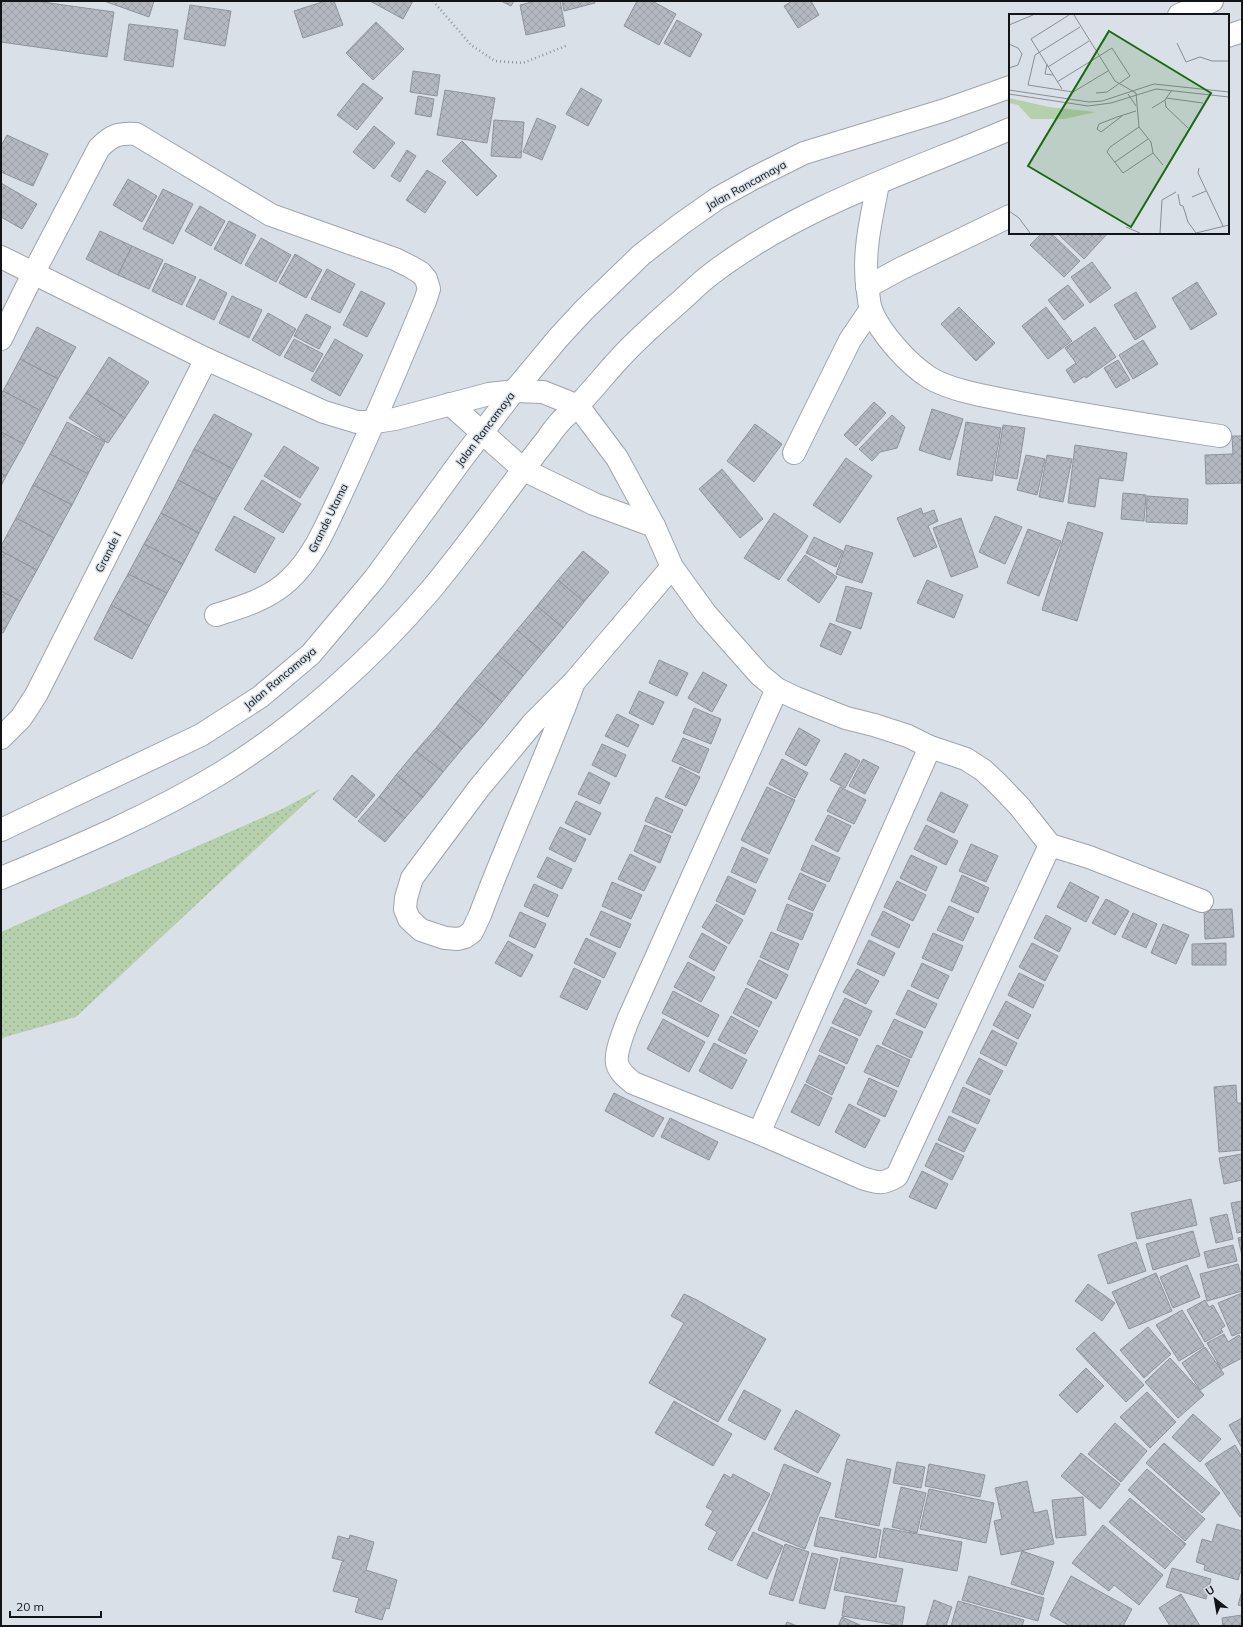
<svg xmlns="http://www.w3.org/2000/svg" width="1243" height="1627" viewBox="0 0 1243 1627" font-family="Mulish,sans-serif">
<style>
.grass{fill:url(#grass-dots)}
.building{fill:url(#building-cross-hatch);stroke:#8f949c}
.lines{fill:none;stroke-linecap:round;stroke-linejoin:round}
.minor-casing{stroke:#9fa4ac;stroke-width:24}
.tertiary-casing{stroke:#9fa4ac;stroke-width:24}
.path{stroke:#91959b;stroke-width:2.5;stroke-dasharray:1 3;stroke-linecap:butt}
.minor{stroke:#fff;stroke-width:22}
.tertiary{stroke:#fff;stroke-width:22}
.labels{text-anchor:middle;stroke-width:3;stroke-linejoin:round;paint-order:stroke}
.street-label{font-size:11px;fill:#121417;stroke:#dae0e8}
.inset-road{fill:none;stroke:#8a8e94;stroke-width:1}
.view{fill:#196b10;fill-opacity:0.15;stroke:#196b10;stroke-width:2}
.inset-edge{fill:none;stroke:#121417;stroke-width:2}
</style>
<defs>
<pattern id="grass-dots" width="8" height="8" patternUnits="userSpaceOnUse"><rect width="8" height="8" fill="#b5d0ab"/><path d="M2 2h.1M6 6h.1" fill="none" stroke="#9bb292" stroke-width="1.8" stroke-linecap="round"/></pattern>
<pattern id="building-cross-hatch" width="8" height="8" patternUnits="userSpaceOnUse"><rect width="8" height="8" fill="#b4b9c1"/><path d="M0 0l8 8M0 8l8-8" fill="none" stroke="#9a9ea5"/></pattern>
</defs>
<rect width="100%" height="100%" fill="#dae0e8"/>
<path class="grass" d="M320,789L76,1017L5,1037L1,1040V932L282,809Z"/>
<g class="building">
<path d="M1,1H35L114,12L107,57L1,42Z"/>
<path d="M104,1H154L149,17Z"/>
<path d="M325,1H334L343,25L303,38L294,11Z"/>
<path d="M370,1H413L403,19Z"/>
<path d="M501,1H514L511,6Z"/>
<path d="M532,1H560L565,26L526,35L520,5L532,2Z"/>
<path d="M562,1H594L595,3L564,11Z"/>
<path d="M637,1H652L676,14L659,45L624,26Z"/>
<path d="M792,1H811L819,15L798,28L784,6Z"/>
<path d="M190,5L231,11L225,46L184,39Z"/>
<path d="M677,20L702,34L690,57L664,43Z"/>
<path d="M376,22L404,49L373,80L346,53Z"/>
<path d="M129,24L178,30L173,67L124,60Z"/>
<path d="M413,71L440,75L437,96L410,92Z"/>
<path d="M363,83L383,98L357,130L337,115Z"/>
<path d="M581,88L602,100L588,126L566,114Z"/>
<path d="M445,90L495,98L487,143L437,135Z"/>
<path d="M418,96L434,99L431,117L415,114Z"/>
<path d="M537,118L556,126L542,160L523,152Z"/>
<path d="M494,120L524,122L521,158L491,156Z"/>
<path d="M374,126L395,143L374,169L353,152Z"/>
<path d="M7,135L48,154L33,186L1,172V146Z"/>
<path d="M462,141L497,176L477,196L442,161Z"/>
<path d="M407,150L416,156L400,182L391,176Z"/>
<path d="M427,170L446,182L425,213L406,200Z"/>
<path d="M128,179L157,196L142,222L113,205Z"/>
<path d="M1,183L37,204L22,229L1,217Z"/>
<path d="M163,189L193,204L173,244L143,229Z"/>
<path d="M200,206L225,221L211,246L185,231Z"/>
<path d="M229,221L256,235L241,264L214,249Z"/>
<path d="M100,231L132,246L118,275L86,259Z"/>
<path d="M1042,233H1051L1080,261L1064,277L1030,245Z"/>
<path d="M1057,233H1108L1084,259Z"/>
<path d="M261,238L291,255L276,282L245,265Z"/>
<path d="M132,246L163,260L149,289L118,275Z"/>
<path d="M295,254L322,270L306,298L279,283Z"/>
<path d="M1092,262L1111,288L1090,303L1071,277Z"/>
<path d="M165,263L196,277L182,305L152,291Z"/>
<path d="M327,269L355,284L340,313L311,299Z"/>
<path d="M200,279L227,293L214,320L186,306Z"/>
<path d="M1197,282L1217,314L1191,330L1172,298Z"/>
<path d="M1068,285L1084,305L1064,320L1048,300Z"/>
<path d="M361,291L385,303L367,337L343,325Z"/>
<path d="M1136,292L1156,327L1135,340L1114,305Z"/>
<path d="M232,296L262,310L249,338L219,323Z"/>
<path d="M959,307L995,343L976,361L941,324Z"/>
<path d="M1046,307L1072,341L1048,359L1022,326Z"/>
<path d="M268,313L296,329L280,356L252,340Z"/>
<path d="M306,314L331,327L319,349L294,336Z"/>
<path d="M37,327L76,347L58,379L20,359Z"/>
<path d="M1095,327L1116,357L1086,378L1085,376L1074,383L1066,370L1076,363L1065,348Z"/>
<path d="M294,339L323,354L313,372L284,357Z"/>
<path d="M335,339L363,355L340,396L311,380Z"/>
<path d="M1143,340L1158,364L1133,379L1119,355Z"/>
<path d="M109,357L149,382L125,418L86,393Z"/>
<path d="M20,359L58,379L41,411L3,391Z"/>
<path d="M1118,360L1130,380L1116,388L1104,368Z"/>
<path d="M3,391L41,411L24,444L1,432V395Z"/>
<path d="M86,393L125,418L108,443L69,418Z"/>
<path d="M874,402L886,413L856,446L844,435Z"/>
<path d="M932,409L963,419L950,460L919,450Z"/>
<path d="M214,414L252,434L233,469L194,449Z"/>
<path d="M892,415L905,427L897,448L880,452L872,461L859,449Z"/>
<path d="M67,422L105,442L88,474L50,454Z"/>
<path d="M966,422L1001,428L992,481L957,475Z"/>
<path d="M755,424L782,444L754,482L727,461Z"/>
<path d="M1003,425L1025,428L1017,479L995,475Z"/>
<path d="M1,432L24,444L6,476L1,473Z"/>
<path d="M1232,436H1242V483L1206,484L1205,455L1233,454Z"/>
<path d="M1075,445L1127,453L1123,481L1099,478L1095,507L1068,503Z"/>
<path d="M284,446L319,468L300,498L264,476Z"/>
<path d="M194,449L233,469L216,500L178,480Z"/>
<path d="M50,454L88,474L72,505L33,485Z"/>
<path d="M1026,455L1045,459L1037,495L1017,490Z"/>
<path d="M1047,455L1072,459L1063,502L1039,497Z"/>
<path d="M846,458L872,476L840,523L813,505Z"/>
<path d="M722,469L763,519L740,538L699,489Z"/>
<path d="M1,473L6,476L1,486Z"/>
<path d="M178,480L216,500L199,533L161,513Z"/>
<path d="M262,480L301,504L283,533L244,509Z"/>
<path d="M33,485L72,505L54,538L16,518Z"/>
<path d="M1123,493L1146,495L1144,521L1121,519Z"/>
<path d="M1147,496L1188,499L1187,524L1146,522Z"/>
<path d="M921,508L923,514L934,510L938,521L928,526L937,547L914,557L897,518Z"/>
<path d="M161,513L199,533L183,564L144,544Z"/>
<path d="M774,513L808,536L779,580L744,558Z"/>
<path d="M234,516L275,538L255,573L215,550Z"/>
<path d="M995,516L1022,527L1005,564L979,552Z"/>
<path d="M16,518L54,538L37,570L1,551V546Z"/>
<path d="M961,518L978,567L951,577L933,528Z"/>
<path d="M1068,522L1103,533L1077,621L1042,610Z"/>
<path d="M1028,529L1061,541L1039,596L1007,583Z"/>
<path d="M814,537L843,551L836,567L806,553Z"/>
<path d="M144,544L183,564L167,593L128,574Z"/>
<path d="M846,545L873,553L862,583L836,574Z"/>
<path d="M1,551L37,570L20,601L1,591Z"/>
<path d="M583,551L609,572L584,602L558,580Z"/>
<path d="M805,555L837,577L819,603L787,580Z"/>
<path d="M128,574L167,593L149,626L111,605Z"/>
<path d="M558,580L584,602L563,628L537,606Z"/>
<path d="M927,580L963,595L954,618L917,603Z"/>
<path d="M846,586L872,593L861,629L836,621Z"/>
<path d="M1,591L20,601L3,633L1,632Z"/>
<path d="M111,605L149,626L132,659L94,639Z"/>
<path d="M537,606L563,628L543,652L517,630Z"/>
<path d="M830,623L851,632L841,655L820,646Z"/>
<path d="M517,630L543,652L523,676L497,654Z"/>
<path d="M497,654L523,676L502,702L475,680Z"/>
<path d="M659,660L688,673L677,696L649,683Z"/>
<path d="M703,672L727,685L712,712L688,698Z"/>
<path d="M475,680L502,702L483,725L456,703Z"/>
<path d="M639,691L664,702L653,725L629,713Z"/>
<path d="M456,703L483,725L462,749L436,728Z"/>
<path d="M694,708L721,719L711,744L683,733Z"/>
<path d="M617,714L639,725L628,747L605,736Z"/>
<path d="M436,728L462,749L443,772L416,751Z"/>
<path d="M799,728L820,740L806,766L785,754Z"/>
<path d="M683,738L709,749L699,773L672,761Z"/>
<path d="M602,744L626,755L616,777L592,765Z"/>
<path d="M416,751L443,772L423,797L396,775Z"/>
<path d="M845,753L860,761L845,788L830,780Z"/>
<path d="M782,759L808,773L795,798L769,784Z"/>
<path d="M863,759L879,767L865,794L849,786Z"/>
<path d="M680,767L700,777L686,806L665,797Z"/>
<path d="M589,772L610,783L600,804L578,794Z"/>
<path d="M352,775L375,795L356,818L333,799Z"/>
<path d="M396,775L423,797L405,818L379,797Z"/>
<path d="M767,787L795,800L769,854L741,840Z"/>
<path d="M840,787L866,800L854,824L827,811Z"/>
<path d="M941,792L968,805L954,833L927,820Z"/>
<path d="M379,797L405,818L385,842L358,821Z"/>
<path d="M656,797L683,810L672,833L645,821Z"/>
<path d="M576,801L601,813L590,835L565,823Z"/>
<path d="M828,815L851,826L838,852L815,840Z"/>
<path d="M645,825L671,836L660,863L634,851Z"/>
<path d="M926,825L958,841L946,865L914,849Z"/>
<path d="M560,827L586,839L575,862L549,849Z"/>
<path d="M971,844L998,856L986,882L959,871Z"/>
<path d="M812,845L840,858L829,882L801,870Z"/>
<path d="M742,847L768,859L756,883L731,872Z"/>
<path d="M630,854L656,867L644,891L618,879Z"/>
<path d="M911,855L937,867L926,891L900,878Z"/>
<path d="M547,857L572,869L562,889L537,877Z"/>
<path d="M800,873L826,885L813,911L788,899Z"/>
<path d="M962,875L989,888L978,913L951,901Z"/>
<path d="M728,876L756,890L744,915L716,901Z"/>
<path d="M897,881L926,895L913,921L884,907Z"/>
<path d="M612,882L642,895L631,919L602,906Z"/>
<path d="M1070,882L1099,897L1086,922L1057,907Z"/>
<path d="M534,884L558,895L548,917L524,906Z"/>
<path d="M1106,899L1129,911L1115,935L1092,923Z"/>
<path d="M716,904L743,920L729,944L702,927Z"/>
<path d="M787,904L813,914L802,940L777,930Z"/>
<path d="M949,906L974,918L963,941L937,930Z"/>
<path d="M1232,909L1234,937L1205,939L1204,910Z"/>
<path d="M601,911L631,924L620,948L590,935Z"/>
<path d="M883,911L910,925L899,948L871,935Z"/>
<path d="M520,912L546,924L535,948L509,936Z"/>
<path d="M1133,913L1157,924L1146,948L1122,937Z"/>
<path d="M1046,915L1071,928L1059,952L1034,938Z"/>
<path d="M1163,924L1189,935L1176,964L1151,953Z"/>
<path d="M771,932L799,944L788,970L760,957Z"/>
<path d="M702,933L727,947L714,971L689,957Z"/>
<path d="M933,933L963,946L952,971L922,958Z"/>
<path d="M586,938L616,953L604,978L574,963Z"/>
<path d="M869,940L895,953L884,976L857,964Z"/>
<path d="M508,941L533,955L521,977L495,963Z"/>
<path d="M1032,943L1058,956L1045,981L1019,967Z"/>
<path d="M1226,943V965H1192V944Z"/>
<path d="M759,960L788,975L776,999L747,984Z"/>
<path d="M688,962L715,977L701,1002L674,987Z"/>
<path d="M922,963L949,976L938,999L911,986Z"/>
<path d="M574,968L601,981L587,1010L560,997Z"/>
<path d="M857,969L879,981L866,1004L843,992Z"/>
<path d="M1019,973L1044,985L1033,1008L1008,995Z"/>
<path d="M746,988L772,1002L759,1027L733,1013Z"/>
<path d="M908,990L937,1004L925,1028L896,1014Z"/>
<path d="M673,991L719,1015L708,1037L662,1013Z"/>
<path d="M845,998L872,1011L860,1036L832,1023Z"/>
<path d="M1006,1001L1031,1015L1018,1039L993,1025Z"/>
<path d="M731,1016L758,1031L745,1054L718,1040Z"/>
<path d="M663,1019L705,1042L689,1072L647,1049Z"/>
<path d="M894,1019L923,1032L911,1058L882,1044Z"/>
<path d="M831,1027L858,1039L847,1064L819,1051Z"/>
<path d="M992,1030L1017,1043L1006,1066L980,1053Z"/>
<path d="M714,1043L747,1060L732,1089L699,1071Z"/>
<path d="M877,1045L910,1060L898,1087L864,1072Z"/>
<path d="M819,1055L845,1067L832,1095L806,1082Z"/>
<path d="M979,1058L1003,1071L990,1095L966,1083Z"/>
<path d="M869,1078L897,1091L885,1117L857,1104Z"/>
<path d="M805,1084L832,1098L819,1126L791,1112Z"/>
<path d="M1236,1085L1237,1103H1242V1150L1219,1152L1214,1087Z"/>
<path d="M963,1087L990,1100L978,1124L952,1112Z"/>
<path d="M614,1093L664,1118L653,1137L605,1111Z"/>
<path d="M849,1104L880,1120L865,1148L835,1132Z"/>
<path d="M949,1116L976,1129L964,1152L938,1140Z"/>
<path d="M670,1118L718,1142L709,1160L661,1137Z"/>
<path d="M936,1143L964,1156L952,1180L925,1166Z"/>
<path d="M1242,1154V1180L1224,1184L1219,1158Z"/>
<path d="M922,1171L948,1184L936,1209L909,1197Z"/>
<path d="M1191,1199L1197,1225L1137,1239L1131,1213Z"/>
<path d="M1242,1201V1232L1237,1233L1231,1203Z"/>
<path d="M1227,1214L1233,1239L1216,1243L1210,1218Z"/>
<path d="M1193,1231L1200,1256L1153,1270L1146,1244Z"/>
<path d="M1242,1237V1256L1238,1238Z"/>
<path d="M1136,1242L1146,1271L1108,1284L1098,1255Z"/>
<path d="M1233,1245L1237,1261L1208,1268L1204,1252Z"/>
<path d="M1238,1264L1242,1278V1291L1207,1301L1200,1274Z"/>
<path d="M1187,1265L1200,1297L1173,1308L1160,1277Z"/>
<path d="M1156,1273L1172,1311L1129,1329L1112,1292Z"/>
<path d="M1088,1284L1115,1303L1102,1321L1075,1301Z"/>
<path d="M1242,1293V1332L1232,1336L1218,1303Z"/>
<path d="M684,1294L697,1300L766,1339L718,1422L649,1383L684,1323L671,1316Z"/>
<path d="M1205,1300L1209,1307L1213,1305L1225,1326L1221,1329L1223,1332L1205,1342L1187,1310Z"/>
<path d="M1182,1310L1204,1346L1179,1361L1156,1325Z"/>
<path d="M1148,1327L1171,1354L1144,1378L1120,1350Z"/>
<path d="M1094,1332L1144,1385L1126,1402L1076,1349Z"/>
<path d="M1224,1334L1228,1342L1239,1335L1242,1340V1358L1221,1369L1207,1343Z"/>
<path d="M1205,1347L1224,1374L1200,1390L1182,1363Z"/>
<path d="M1170,1358L1204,1395L1178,1418L1145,1382Z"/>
<path d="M1086,1368L1104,1386L1077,1413L1059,1395Z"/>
<path d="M744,1390L781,1410L765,1440L728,1420Z"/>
<path d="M1147,1392L1176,1422L1150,1448L1120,1417Z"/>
<path d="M674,1401L732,1434L713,1466L655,1433Z"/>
<path d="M796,1410L840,1435L818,1473L774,1449Z"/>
<path d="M1193,1414L1221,1439L1200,1462L1172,1437Z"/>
<path d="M1242,1418V1448L1229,1425Z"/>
<path d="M1115,1423L1147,1451L1121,1482L1088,1454Z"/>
<path d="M1164,1443L1220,1493L1202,1513L1146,1463Z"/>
<path d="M1235,1445L1242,1457V1516L1240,1517L1205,1464Z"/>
<path d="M1081,1453L1120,1484L1100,1509L1061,1476Z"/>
<path d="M847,1459L891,1469L879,1526L835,1517Z"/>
<path d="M897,1462L925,1467L921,1488L893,1483Z"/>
<path d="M784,1464L831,1483L805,1549L758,1530Z"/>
<path d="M929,1464L985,1475L980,1497L925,1486Z"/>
<path d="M1147,1469L1205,1519L1185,1541L1128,1490Z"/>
<path d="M724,1474L731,1478L733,1474L770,1494L732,1561L708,1549L717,1532L705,1525L713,1511L706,1507Z"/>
<path d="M1027,1481L1034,1513L1047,1510L1054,1544L1001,1555L994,1521L1002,1519L995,1488Z"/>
<path d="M901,1487L926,1493L917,1533L892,1527Z"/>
<path d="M929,1489L994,1503L986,1543L920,1529Z"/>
<path d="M1083,1497L1086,1535L1056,1538L1052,1500Z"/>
<path d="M1130,1498L1186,1544L1165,1569L1109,1522Z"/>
<path d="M820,1517L881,1530L876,1558L814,1546Z"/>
<path d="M1217,1524L1242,1531V1567L1238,1580L1204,1570L1205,1565L1196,1562L1202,1539L1212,1542Z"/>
<path d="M1103,1525L1163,1575L1139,1605L1114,1585L1109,1591L1072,1563Z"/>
<path d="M884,1528L962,1542L957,1571L879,1557Z"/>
<path d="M753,1532L783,1546L767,1579L737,1565Z"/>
<path d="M350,1535L374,1542L366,1570L397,1580L389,1609L386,1608L382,1620L355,1612L359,1598L333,1591L342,1562L344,1561L332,1558L338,1536L349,1539Z"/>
<path d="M785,1544L809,1552L793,1601L769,1594Z"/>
<path d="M1022,1551L1054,1562L1043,1595L1011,1584Z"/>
<path d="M812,1553L838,1559L825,1609L799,1603Z"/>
<path d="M841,1557L903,1569L896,1602L834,1590Z"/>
<path d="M1172,1568L1211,1579L1206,1599L1166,1587Z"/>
<path d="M969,1576L1044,1598L1038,1621L962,1600Z"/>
<path d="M1071,1576L1132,1609L1123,1626H1070L1050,1615Z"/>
<path d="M1242,1591V1606L1238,1605Z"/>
<path d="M1181,1594L1200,1626H1170L1159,1608Z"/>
<path d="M845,1596L905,1607L902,1626L842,1616Z"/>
<path d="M934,1600L952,1607L946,1626H926Z"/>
<path d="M958,1601L1024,1620L1022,1626H951Z"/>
<path d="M1242,1615V1626H1223L1222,1618Z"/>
<path d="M842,1617L860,1625V1626H838Z"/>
<path d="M787,1622L797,1626H785Z"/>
</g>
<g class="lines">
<g class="minor-casing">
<g id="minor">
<path d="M878,184C871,220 862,255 868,292C869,298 869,305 871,310C881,334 908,364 930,378C954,392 992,397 1020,403C1086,415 1153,426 1220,436"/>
<path d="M1,257L206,359L324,412L357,422H375L395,419L489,394L514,391L543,392L578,406L617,458L654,526L672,567L706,614L760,675L777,689L796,698L846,718L874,725L908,736L930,747L966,759L983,770L997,783L1020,807L1050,845L1089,857L1202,901"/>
<path d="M867,287L900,269L1010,216"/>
<path d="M1,339L34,272L99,148C112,135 118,133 136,134L271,215L395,259L411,267L421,273L426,279L429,289L425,301C399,364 372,427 343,490C328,521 315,556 289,580C269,599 242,607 216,615"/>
<path d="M450,404L524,470L594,504L654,526"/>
<path d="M794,453L850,340L871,309"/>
<path d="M574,682C545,761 509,837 480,915L472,932L465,937L458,939L445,938L421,930L409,919L405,909L406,898L412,878L479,788L533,723L574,682L672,567"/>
<path d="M777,689L628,1020C624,1031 615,1052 617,1063C619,1072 627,1078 633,1083L759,1133L862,1178C878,1183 882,1185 897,1176L1050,845"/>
<path d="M1,738L21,718L36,695L206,359"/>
<path d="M759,1133L930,747"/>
</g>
</g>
<g class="tertiary-casing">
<g id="tertiary">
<path d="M1179,15L1212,1"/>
<path d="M1228,36L1242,31"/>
<path d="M1,830L201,735L260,697L311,654L375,578L462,459L514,391L559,337L584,310L641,255L681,224L718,198L754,178L804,153L945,110L1010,87"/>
<path d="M1,878C76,847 152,815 221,773C297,726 372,659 429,592C471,542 507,489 547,439C553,430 560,421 568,414C573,410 578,406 582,401C595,387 607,372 620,358C637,339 657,322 676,305C688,295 698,284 710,275C798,207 909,172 1010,129"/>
</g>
</g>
<path class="path" d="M433,1L471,45L495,61L523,63L568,45"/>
<use href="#minor" class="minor"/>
<use href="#tertiary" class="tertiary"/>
</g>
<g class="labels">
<g class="street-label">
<text transform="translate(746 185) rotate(-29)" y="4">Jalan Rancamaya</text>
<text transform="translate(485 429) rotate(-53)" y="4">Jalan Rancamaya</text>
<text transform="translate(328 518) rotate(-64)" y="4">Grande Utama</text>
<text transform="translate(108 552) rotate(-63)" y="4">Grande I</text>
<text transform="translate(280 678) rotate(-40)" y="4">Jalan Rancamaya</text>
</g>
</g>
<g transform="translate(1009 14)">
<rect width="220" height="220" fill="#dae0e8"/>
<path d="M0,84L40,93L87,98L55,105H22L9,91L0,89Z" fill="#b5d0ab"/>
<path class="inset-road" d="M65,1L106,67L127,79L130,113L142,128L144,139L154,151M0,11L24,1M71,13L26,41L19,71L64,78L99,57M168,29L177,48L191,43L203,47H220M0,30L9,34L13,40L9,51L0,54M38,50L36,60L44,61M39,53L80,27M48,68L103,34L121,62L98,78L87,79M53,75L22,25L60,1M0,76L80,88L93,87L145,70L220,78M163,76L156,86L157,93L179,114M0,80L79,92L102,89L147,75L220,83M119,80L127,92M157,84L194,89M143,94L156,86M113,102L92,118L88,115L90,110L108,103L127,97M130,113L101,133L98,138L114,159L144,139M106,148L139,125M190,154L189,159L214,212M169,180L171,191L174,192L179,208L187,219M183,183L197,177M0,197L10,204L21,219M117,213L131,219M151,219L153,186L167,178M187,219L220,211"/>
<path class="view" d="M100,17L202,79L122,213L19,152Z"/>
<rect width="220" height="220" class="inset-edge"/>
</g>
<rect width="1243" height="1627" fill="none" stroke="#121417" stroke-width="4"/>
<g transform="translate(1215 1599) rotate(329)" stroke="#dae0e8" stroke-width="3" paint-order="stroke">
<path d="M0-3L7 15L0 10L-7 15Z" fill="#121417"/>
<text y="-6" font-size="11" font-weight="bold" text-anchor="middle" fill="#121417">U</text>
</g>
<path d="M10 1611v6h91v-6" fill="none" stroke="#121417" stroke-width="2"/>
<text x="16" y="1611" font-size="12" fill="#121417" stroke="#dae0e8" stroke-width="3" paint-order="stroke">20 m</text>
</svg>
